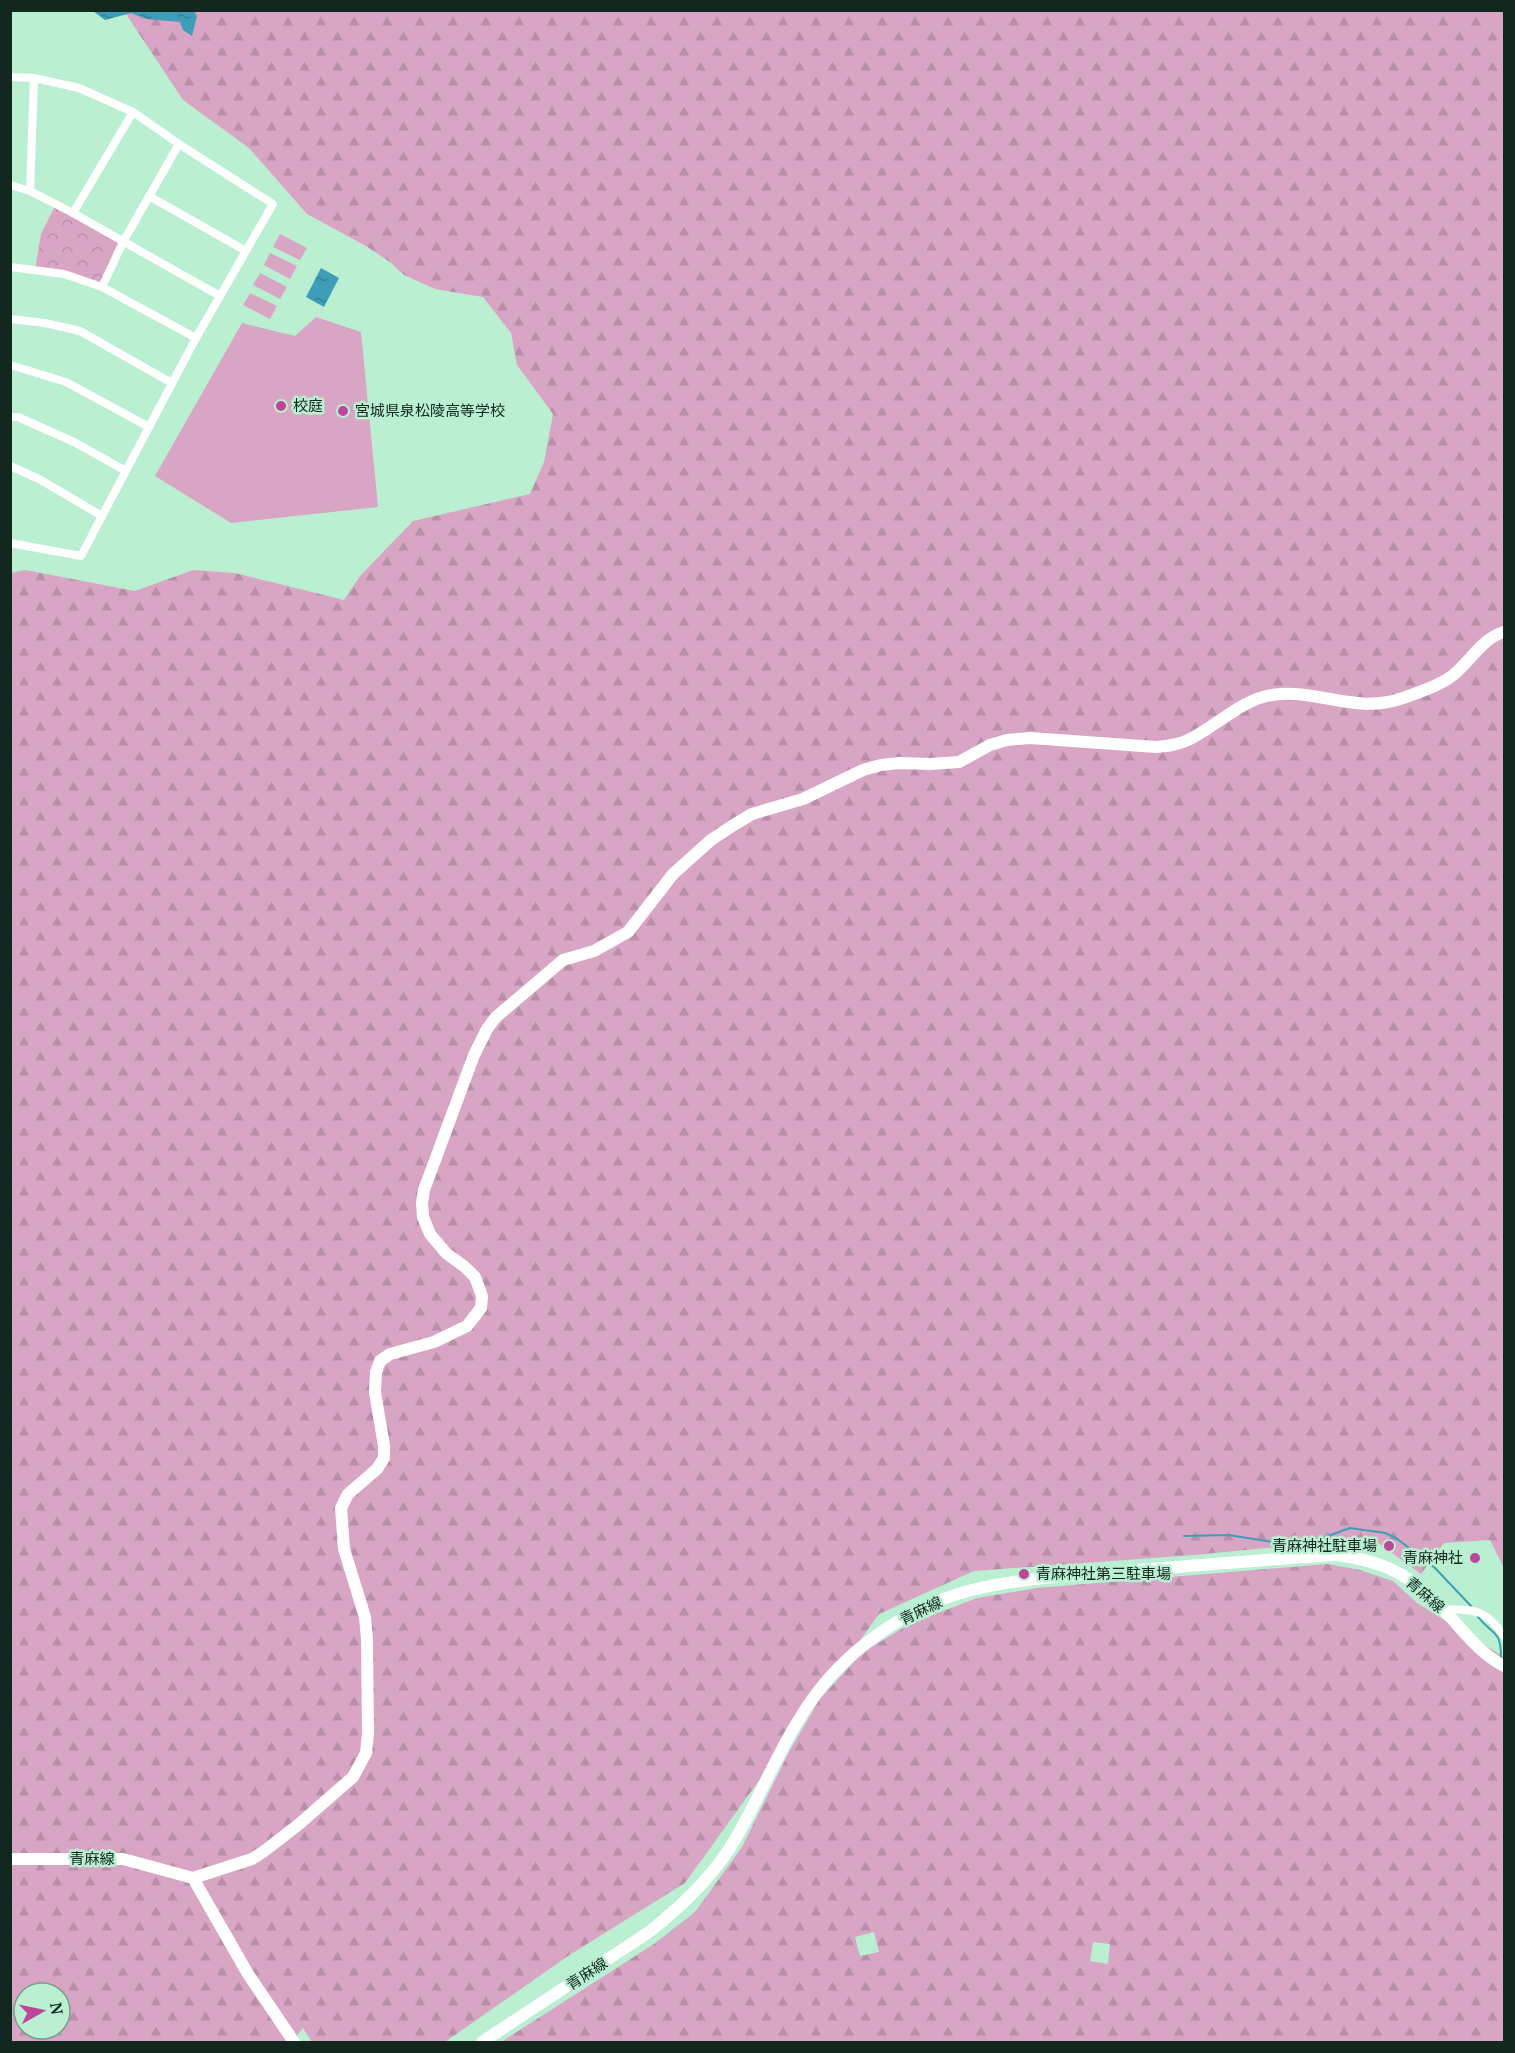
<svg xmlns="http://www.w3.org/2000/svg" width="1515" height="2053" viewBox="0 0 1515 2053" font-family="'PT Serif','Noto Sans JP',serif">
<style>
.forest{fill:url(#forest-firs);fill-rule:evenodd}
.park{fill:url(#park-crowns)}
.pitch{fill:#d9a5c5}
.water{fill:url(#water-ripples)}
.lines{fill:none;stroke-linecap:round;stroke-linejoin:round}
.stream{stroke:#3f9db9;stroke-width:2}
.street{stroke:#fff;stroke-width:8}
.secondary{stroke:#fff;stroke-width:12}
.poi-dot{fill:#bd459a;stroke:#baefd2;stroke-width:2}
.labels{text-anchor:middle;stroke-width:5;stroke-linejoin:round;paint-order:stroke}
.poi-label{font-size:15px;fill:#12271d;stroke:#baefd2;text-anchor:start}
.street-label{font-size:15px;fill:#12271d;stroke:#baefd2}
</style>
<defs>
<pattern id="forest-firs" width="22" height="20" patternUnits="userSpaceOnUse" patternTransform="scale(1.5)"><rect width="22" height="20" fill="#d9a5c5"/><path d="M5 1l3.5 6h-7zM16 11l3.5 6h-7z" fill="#b98ea9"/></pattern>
<pattern id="park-crowns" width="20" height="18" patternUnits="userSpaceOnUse" patternTransform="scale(1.5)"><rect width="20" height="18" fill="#d9a5c5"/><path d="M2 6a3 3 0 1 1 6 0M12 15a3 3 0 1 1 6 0" fill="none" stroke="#b98ea9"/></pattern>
<pattern id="water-ripples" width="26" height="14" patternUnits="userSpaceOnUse" patternTransform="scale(1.5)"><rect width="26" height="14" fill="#3f9db9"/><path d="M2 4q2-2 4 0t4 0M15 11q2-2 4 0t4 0" fill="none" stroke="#338096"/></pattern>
</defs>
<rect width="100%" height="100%" fill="#baefd2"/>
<g class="forest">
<path d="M124,11H1504V1568L1490,1540L1444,1543L1421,1574L1377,1542L1340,1541L1194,1555L974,1571L879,1614L685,1883L571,1954L445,2042H312L303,2028L292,2042H11V573L25,570L135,591L193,570L235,573L344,600L360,576L413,521L530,494L544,462L553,414L517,365L511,333L483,297L435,289L404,275L390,262L366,246L307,214L249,148L183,100ZM24,1993H60V2029H24Z"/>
<path d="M1328,1564L1360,1570L1393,1581L1417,1603L1504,1657V2042H501L654,1944L695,1912L742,1847L789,1752L819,1700L862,1653L903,1628L938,1613L977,1598L1037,1588ZM874,1932L879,1952L860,1956L855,1937ZM1093,1942L1110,1944L1108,1964L1090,1961Z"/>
</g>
<path class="park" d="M56,204L123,242L102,287L35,270L41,234Z"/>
<g class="pitch">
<path d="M280,234L307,248L300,260L273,247Z"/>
<path d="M270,253L297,266L290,279L264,265Z"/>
<path d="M260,273L287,287L280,299L253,285Z"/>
<path d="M250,293L277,306L270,319L243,305Z"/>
<path d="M316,317L361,332L378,507L231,523L155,476L242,323L295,336Z"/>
</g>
<g class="water">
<path d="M93,11H194L197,16L192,36L183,30L180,22L146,19L131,13L105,20Z"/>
<path d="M321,268L339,278L324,307L306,297Z"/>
</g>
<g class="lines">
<g class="stream">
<path d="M1184,1536L1229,1535L1291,1545L1314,1541L1350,1528L1385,1533L1396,1538L1435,1568L1471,1606"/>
<path d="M1478,1617C1492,1635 1501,1629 1501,1657"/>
</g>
<g class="street">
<path d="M10,77L34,78"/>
<path d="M10,185L30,191L73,213L220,296"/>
<path d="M149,196L246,251"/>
<path d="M73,213L133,112"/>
<path d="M10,267L64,274L102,287L196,338"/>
<path d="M102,287L123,242L179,144"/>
<path d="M10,319L45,323L80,331L172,383"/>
<path d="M10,365L66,382L149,427"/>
<path d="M10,417H18L74,442L126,471"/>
<path d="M10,466L39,479L102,516"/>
<path d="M10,543L81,556L196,338L273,204L179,144L133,112L79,88L34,78L30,191"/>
<path d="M1443,1609C1475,1610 1485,1608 1504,1636"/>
</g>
<g class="secondary">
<path d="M10,1859H123L193,1878L248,1974L294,2042"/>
<path d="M193,1878L252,1859L263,1852L298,1825L353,1777L366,1753L368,1733L367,1640L365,1617L344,1549L341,1508L348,1494L377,1469L384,1458V1446L375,1392L376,1372L380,1361L390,1354L434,1342L467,1326L481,1308L482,1296L475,1277L465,1267L446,1253L430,1234L423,1217L422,1203L424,1190L474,1055L487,1029L496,1017L563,960L594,951L628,932L673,874L711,840L732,826L752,814L803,799L863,770L881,765L899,763L930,764L959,762L990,745L1007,740L1030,738L1156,747C1167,746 1178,745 1188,740C1216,727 1240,700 1272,695C1317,688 1356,715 1403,698C1417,693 1436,687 1449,678C1468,666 1481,638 1504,632"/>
<path d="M482,2042L649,1932C682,1906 716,1874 737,1836C764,1789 784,1737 816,1694C853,1645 912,1605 972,1590C1025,1577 1083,1575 1138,1570C1204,1565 1270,1559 1336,1555C1393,1562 1415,1579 1453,1620C1469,1638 1483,1655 1504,1666"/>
</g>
</g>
<g class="poi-dot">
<circle cx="281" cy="406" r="6"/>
<circle cx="343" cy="411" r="6"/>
<circle cx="1389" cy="1546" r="6"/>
<circle cx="1475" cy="1558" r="6"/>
<circle cx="1024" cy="1574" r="6"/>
</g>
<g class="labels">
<g class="poi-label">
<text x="293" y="411">校庭</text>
<text x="355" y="416">宮城県泉松陵高等学校</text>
<text x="1377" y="1551" text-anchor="end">青麻神社駐車場</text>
<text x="1463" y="1563" text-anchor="end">青麻神社</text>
<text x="1036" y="1579">青麻神社第三駐車場</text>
</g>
<g class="street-label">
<text transform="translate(1425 1595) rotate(41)" y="5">青麻線</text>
<text transform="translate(921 1611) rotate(-26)" y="5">青麻線</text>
<text x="92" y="1864">青麻線</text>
<text transform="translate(587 1974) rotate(-33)" y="5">青麻線</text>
</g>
</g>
<rect width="1515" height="2053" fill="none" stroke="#12271d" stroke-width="24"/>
<g transform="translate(42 2011) rotate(81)"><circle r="28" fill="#baefd2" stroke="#779f8a" stroke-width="1.5"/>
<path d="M0-4.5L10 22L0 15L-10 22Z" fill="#bd459a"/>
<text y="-9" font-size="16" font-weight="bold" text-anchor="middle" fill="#12271d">N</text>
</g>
</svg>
